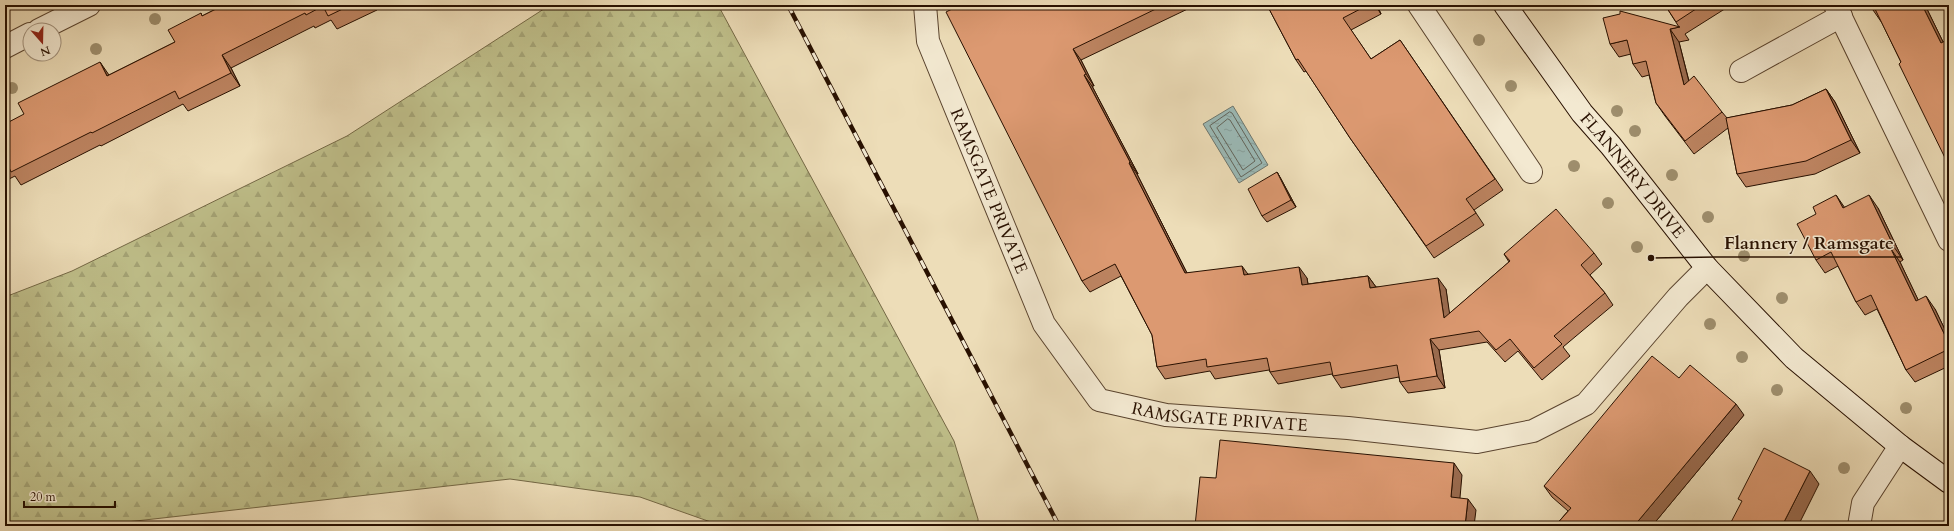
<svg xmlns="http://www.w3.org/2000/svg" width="1954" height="531" viewBox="0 0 1954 531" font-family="Cardo,serif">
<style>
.forest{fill:url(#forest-firs);stroke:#746845}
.water{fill:url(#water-ripples);stroke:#6d766e}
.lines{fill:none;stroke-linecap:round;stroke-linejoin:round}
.shore{stroke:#62655c;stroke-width:1}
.street-casing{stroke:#59432e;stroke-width:24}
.secondary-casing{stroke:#281000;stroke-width:24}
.street{stroke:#f3e9d1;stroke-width:22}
.secondary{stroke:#f3e9d1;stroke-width:22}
.rail-casing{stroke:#281000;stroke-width:4.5}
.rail{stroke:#f3e9d1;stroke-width:3;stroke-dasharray:9;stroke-linecap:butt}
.tree{fill:#9e8e6d}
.wall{fill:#bd8461;stroke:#281000}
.shaded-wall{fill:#9a6b4f;stroke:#281000}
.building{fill:#dc9971;stroke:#281000}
.labels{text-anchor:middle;stroke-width:3;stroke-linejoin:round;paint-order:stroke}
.street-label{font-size:17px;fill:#281000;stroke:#f3e9d1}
.leader{fill:none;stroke:#281000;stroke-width:1.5}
.callout-dot{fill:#281000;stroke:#f3e9d1;stroke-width:1.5}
.callout-label{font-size:18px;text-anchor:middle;font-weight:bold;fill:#281000;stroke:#f3e9d1;stroke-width:3;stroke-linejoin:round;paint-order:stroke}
</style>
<defs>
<pattern id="forest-firs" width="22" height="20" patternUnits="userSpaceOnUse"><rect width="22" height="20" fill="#bfbf8a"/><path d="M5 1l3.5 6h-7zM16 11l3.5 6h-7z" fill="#a4a375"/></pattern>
<pattern id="water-ripples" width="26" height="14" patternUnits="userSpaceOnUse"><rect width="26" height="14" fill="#9bbab7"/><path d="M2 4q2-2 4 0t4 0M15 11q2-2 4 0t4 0" fill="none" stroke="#869f9c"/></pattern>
</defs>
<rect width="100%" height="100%" fill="#edddb8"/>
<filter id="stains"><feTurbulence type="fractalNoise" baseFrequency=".005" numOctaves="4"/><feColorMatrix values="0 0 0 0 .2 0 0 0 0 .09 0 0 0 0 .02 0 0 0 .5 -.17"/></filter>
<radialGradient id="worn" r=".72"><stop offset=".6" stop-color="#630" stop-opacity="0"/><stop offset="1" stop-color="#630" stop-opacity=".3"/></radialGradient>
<path class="forest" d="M550,5H718L954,441L978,519V526H722L640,497L510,479L91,526H5V297L72,271L347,136Z"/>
<path class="water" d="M1233,106L1268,165L1239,183L1203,124Z"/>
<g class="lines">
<g class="shore">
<path d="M1230,112L1232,113L1262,163L1241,177L1210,126Z"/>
<path d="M1228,119L1230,120L1255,161L1243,170L1217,128Z"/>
</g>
<g class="street-casing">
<g id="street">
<path id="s1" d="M925,5L928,41L1044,324L1099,400L1166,415L1348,428L1477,442L1533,431L1586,404L1678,297L1707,268"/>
<path d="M1419,5L1531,172"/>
<path d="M1835,5L1949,240"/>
<path d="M39,30L89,5"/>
<path d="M5,47L30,34"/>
<path d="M1741,71L1841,16"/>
<path d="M1859,526L1863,503L1900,446"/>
</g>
</g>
<g class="secondary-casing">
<g id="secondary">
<path id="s2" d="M1505,5L1582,113L1611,146L1707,268L1794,358L1900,446L1949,482"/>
</g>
</g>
<use href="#street" class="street"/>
<use href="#secondary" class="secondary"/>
<g class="rail-casing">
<path id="rail" d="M788,5L1059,526"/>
</g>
<use href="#rail" class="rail"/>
</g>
<g class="tree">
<circle cx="155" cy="19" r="6"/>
<circle cx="1479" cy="40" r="6"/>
<circle cx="96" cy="49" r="6"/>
<circle cx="1511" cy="86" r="6"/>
<circle cx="12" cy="88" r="6"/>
<circle cx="1617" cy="111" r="6"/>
<circle cx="1635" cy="131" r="6"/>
<circle cx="1574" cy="166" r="6"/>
<circle cx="1672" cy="175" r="6"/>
<circle cx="1608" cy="203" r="6"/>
<circle cx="1708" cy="217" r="6"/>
<circle cx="1637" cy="247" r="6"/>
<circle cx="1744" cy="256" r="6"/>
<circle cx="1782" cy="298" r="6"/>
<circle cx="1710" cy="324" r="6"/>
<circle cx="1742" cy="357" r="6"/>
<circle cx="1777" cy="390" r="6"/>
<circle cx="1906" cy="408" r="6"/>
<circle cx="1844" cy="468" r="6"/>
</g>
<g class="wall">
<path d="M224,5H375L377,10L337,29L331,20L315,28L314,26L231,68L240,86L188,111L183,104L101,146L100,145L21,185L15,176L5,181V124L109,75L175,42L201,13L202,16Z"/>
<path d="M960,5H1196L1081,60L1094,86H1092L1138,174H1137L1187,273L1248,274L1307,278L1308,284L1368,276L1376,287L1446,289L1449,314L1509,262L1504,254L1594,253L1602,264L1590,275L1605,293L1613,305L1563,347L1570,356L1542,380L1518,351L1505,362L1487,342L1439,350L1445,388L1408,393L1400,382L1399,377L1341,388L1333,376L1332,374L1278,384L1270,372L1269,370L1215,379L1210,371L1165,379L1157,367L1152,335L1121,276L1090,292L1082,281Z"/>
<path d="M1267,5H1377L1381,14L1351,30L1371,59L1400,40L1503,190L1474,210L1484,225L1434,258L1350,138L1306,71L1304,72L1296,60Z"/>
<path d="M1665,5H1731L1685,34L1689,40L1679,42L1689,81L1722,112L1727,118L1792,105L1826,89L1835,102L1860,153L1815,174L1746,187L1737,174L1728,128L1694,154L1665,116L1656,103L1649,75L1642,77L1633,64L1631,54L1619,57L1610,44L1679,27Z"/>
<path d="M1870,5H1925L1943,42L1901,62L1882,23L1873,10Z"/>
<path d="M1277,172L1281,179L1296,207L1267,222L1262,216Z"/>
<path d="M1845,207L1878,208L1903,260L1900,262L1918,300L1935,309L1949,338V366L1915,382L1906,370L1877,309L1865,315L1856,302L1838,266L1825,273L1816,260Z"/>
<path d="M1679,378L1744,415L1652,526H1555L1568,511L1552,497L1544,486Z"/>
</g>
<g class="shaded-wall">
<path d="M1375,5H1377L1381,14Z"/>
<path d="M1922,5H1925L1949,54L1941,43Z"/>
<path d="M1670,29L1679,42L1693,98L1684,85Z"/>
<path d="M1073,49L1081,60L1094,86L1086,74Z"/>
<path d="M222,55L231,68L240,86L231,73Z"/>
<path d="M100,62L109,75L107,76Z"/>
<path d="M1084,75L1092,86L1138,174L1130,162Z"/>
<path d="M1826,89L1835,102L1860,153L1851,140Z"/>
<path d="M1129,163L1137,174L1193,285L1185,273Z"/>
<path d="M1277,172L1281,179L1296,207L1291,200Z"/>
<path d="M1836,195L1845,208H1843Z"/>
<path d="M1869,195L1878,208L1903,260L1894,247Z"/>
<path d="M1891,249L1900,262L1925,314L1916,301Z"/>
<path d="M1242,266L1250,277L1244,275Z"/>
<path d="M1299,267L1307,278L1310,297L1302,285Z"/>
<path d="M1368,276L1376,287L1370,288Z"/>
<path d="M1438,278L1446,289L1452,330L1444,318Z"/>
<path d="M1926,296L1935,309L1949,338V344Z"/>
<path d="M1430,339L1439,350L1445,388L1437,376Z"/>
<path d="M1736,404L1744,415L1652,526H1634Z"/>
<path d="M1454,463L1462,475L1459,509L1451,497Z"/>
<path d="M1810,471L1819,484L1798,526H1787L1784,522Z"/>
<path d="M1468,499L1476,510L1474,526H1465Z"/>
</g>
<g class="building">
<path d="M224,5H351L328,16L323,6L306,15L305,13L222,55L231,73L179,99L175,91L92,133L91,132L11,172L7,163L5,164V124L24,114L18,103L100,62L107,76L175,42L168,30L201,13L202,16Z"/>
<path d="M960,5H1164L1073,49L1086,74L1084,75L1130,162L1129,163L1185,273L1242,266L1244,275L1299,267L1302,285L1368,276L1370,288L1438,278L1444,318L1510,261L1504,254L1556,209L1594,253L1581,265L1605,293L1554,336L1562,344L1534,368L1510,339L1496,350L1479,331L1430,339L1437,376L1400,382L1397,365L1333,376L1330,362L1270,372L1267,358L1207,367L1206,359L1157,367L1152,335L1115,264L1082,281L946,12Z"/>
<path d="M1267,5H1368L1343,18L1371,59L1400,40L1495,179L1466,199L1476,213L1426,246L1350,138L1298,59L1296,60Z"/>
<path d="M1665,5H1702L1676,22Z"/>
<path d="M1870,5H1922L1941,43L1949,39V166L1899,64L1901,62L1875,9L1873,10Z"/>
<path d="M1620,11L1680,27L1670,29L1684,85L1694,76L1722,112L1685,141L1656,103L1646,61L1633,64L1627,40L1610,44L1603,18L1620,14Z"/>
<path d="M1826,89L1851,140L1806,161L1737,174L1726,118L1792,105Z"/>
<path d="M1277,172L1291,200L1262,216L1248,189Z"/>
<path d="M1836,195L1843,208L1869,195L1894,247L1891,249L1916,301L1926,296L1949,344V349L1906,370L1871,295L1856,302L1831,252L1816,260L1797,224L1816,214L1813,207Z"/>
<path d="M1652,356L1679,378L1690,365L1736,404L1634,526H1555L1571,508L1544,486Z"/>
<path d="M1220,440L1454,463L1451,497L1468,499L1465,526H1195L1200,477L1216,478Z"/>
<path d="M1764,448L1810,471L1784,522L1789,525L1788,526H1729L1742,501L1738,499Z"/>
</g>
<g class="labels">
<g class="street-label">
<text dy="6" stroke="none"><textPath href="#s2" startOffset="213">FLANNERY DRIVE</textPath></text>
<text dy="6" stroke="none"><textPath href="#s1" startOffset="198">RAMSGATE PRIVATE</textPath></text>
<text dy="6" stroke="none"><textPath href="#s1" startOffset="558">RAMSGATE PRIVATE</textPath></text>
</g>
</g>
<path class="leader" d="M1651 258L1716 257H1902"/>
<circle class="callout-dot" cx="1651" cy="258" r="4"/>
<g class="callout-label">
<text x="1809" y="249">Flannery / Ramsgate</text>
</g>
<rect width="1954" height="531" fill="none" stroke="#edddb8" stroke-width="20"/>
<rect x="6" y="6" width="1942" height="519" fill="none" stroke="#281000" stroke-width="2"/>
<rect x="10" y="10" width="1934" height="511" fill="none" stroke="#281000"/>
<g transform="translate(42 42) rotate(160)"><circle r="19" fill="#f3e9d1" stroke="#a2927d"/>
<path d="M0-3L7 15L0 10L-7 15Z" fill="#8f2418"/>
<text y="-6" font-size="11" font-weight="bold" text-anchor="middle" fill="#281000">N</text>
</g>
<path d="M24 501v6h91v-6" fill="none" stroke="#281000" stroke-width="2"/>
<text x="30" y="501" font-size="12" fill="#281000" stroke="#f3e9d1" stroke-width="3" paint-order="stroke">20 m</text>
<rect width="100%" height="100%" filter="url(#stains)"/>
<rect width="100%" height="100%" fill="url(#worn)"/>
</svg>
